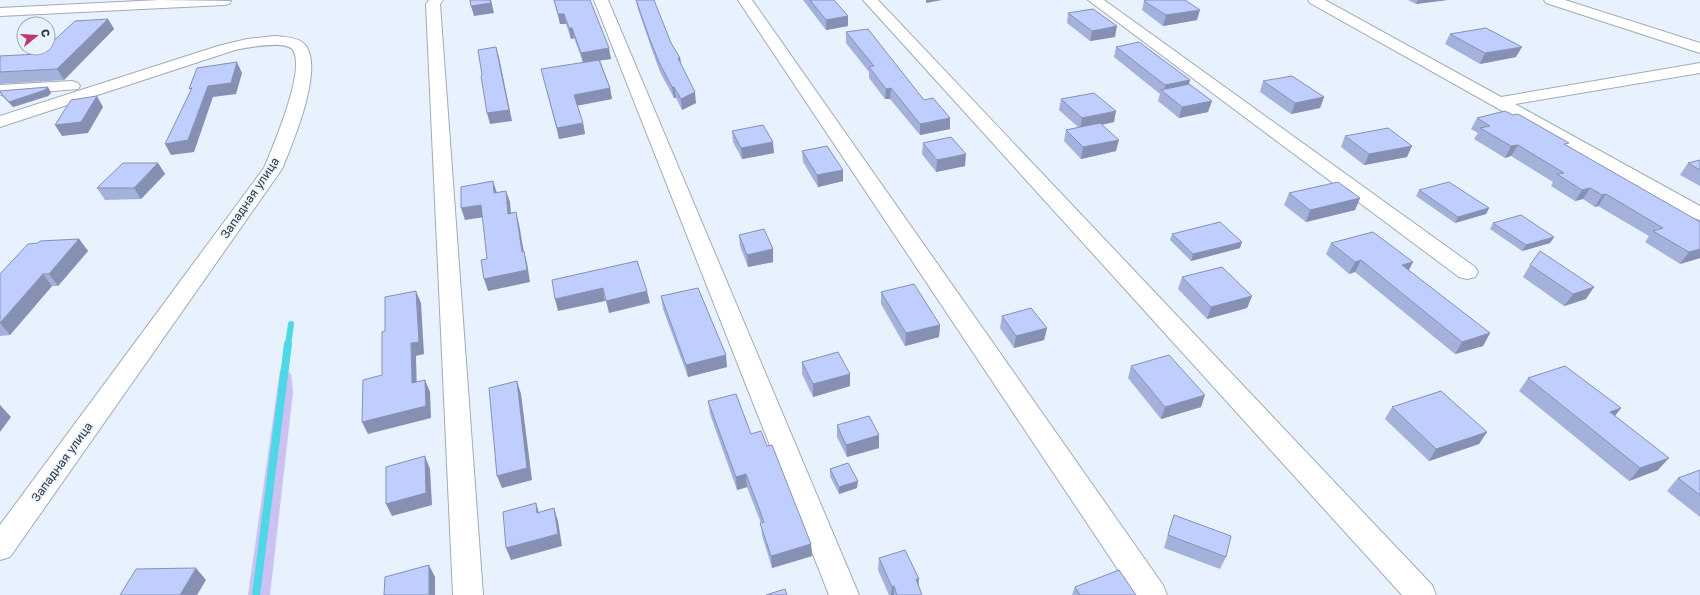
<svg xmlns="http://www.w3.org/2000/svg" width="1700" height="595" viewBox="0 0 1700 595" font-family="'Golos Text',sans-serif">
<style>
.green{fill:#ccc1f3}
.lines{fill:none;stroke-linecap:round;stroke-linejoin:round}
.stream-far1{stroke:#4ed7e7;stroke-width:6}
.stream{stroke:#4ed7e7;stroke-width:8}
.street-casing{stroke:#a1abb6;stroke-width:2}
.street{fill:#fff;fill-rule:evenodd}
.wall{fill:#a4b1db}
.shaded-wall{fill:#8690b2}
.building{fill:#bfceff;stroke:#8690b2}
.labels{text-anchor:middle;stroke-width:3;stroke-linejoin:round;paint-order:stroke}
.street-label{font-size:12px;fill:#363a3e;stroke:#e7f2fe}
</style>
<rect width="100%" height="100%" fill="#e7f2fe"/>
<path class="green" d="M285,369L291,374L293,392L270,595H248L280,370Z"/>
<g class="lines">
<path class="stream-far1" d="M288,345L291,324"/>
<path class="stream" d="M256,595L288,344"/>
<g class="street-casing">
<g id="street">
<path d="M159,0L231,1L229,4L224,5L0,16V8Z"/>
<path d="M429,0H443L440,4L483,595H453L426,4Z"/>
<path d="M594,0H608L859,595H829Z"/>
<path d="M738,0H752L1163,585L1167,595H1135Z"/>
<path d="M863,0H878L1432,585L1436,595H1402Z"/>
<path d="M1088,0H1104L1475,267L1478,272L1475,277L1467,279L1459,277Z"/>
<path d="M1308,0H1325L1501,97L1700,63V73L1515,104L1700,206V220L1693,218L1310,3Z"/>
<path d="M1544,0H1565L1700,43V53L1546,3Z"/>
<path d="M275,36C284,37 295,37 302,42C328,61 292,145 282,169L10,557L0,560V525L264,168C272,149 308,66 292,49C283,40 246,48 235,50L0,127V116L218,46L247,39Z"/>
<path d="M72,81L78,83L80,86L78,89L0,95V85Z"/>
</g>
</g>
<use href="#street" class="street"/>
</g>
<g class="wall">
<path d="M554,0H590L611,59L600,60L610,88L612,99L577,105L583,123L585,134L559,139L544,80L583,62L574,38L571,39L566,24H560Z"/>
<path d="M636,0L671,43L680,58L681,65L696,103L682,110L676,98H674L660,72L652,50L638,9Z"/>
<path d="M803,0H834L848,16V26L826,30Z"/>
<path d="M1408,0H1447L1416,4Z"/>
<path d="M1144,1L1197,20L1163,26L1142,10Z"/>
<path d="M1068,13L1115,37L1090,41L1067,23Z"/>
<path d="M108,19L114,29L64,80L0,84V56L39,54Z"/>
<path d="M846,32L924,100L950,129L920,135L890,99H885L869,78V72L846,43Z"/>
<path d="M1450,34L1516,57L1480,64L1445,44Z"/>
<path d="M1116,47L1189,84L1208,112L1179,118L1158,101L1160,94L1114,57Z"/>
<path d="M1263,81L1324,97L1320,108L1291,114L1260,92Z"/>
<path d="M48,87L51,93L48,96L13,107L2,96L0,93V91Z"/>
<path d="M1061,99L1114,122L1102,125L1116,151L1081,159L1064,141L1066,130L1078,127L1059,110Z"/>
<path d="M1477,118L1567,145L1700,258L1680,264L1645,242L1649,236L1598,206L1595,207L1583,199L1575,201L1551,186L1553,182L1511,156L1505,158L1474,139L1478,133L1471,129Z"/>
<path d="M732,131L774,153L742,159L733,142Z"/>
<path d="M1345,136L1407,157L1364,165L1341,147Z"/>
<path d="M923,143L965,166L936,172L922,154Z"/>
<path d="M802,151L843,181L818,187L803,162Z"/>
<path d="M1700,160V186L1680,175L1688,163Z"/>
<path d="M158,163L165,174L141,199L105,200L97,188Z"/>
<path d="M1419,190L1489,208L1486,214L1455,223L1416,196Z"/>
<path d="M1289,193L1360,198L1355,210L1306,222L1284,205Z"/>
<path d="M1493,223L1554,237L1550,243L1522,251L1490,229Z"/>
<path d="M1172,234L1240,248L1191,261L1170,240Z"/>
<path d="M739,235L773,262L748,267L740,246Z"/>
<path d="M79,239L88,251L58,286H52L10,335L0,336V274L38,243Z"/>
<path d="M1331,243L1490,333L1483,346L1455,354L1355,272L1349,274L1326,254Z"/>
<path d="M1530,265L1586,299L1564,306L1523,277Z"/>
<path d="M1182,277L1252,296L1247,308L1207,319L1178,289Z"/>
<path d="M881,292L940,325L939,337L905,346L881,304Z"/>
<path d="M661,296L727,367L688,377L663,309Z"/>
<path d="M1002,316L1047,328L1044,340L1014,348L1000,328Z"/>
<path d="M802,362L850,386L813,397L802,374Z"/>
<path d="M1131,366L1201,407L1161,419L1128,378Z"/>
<path d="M1528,378L1621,408L1615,416L1658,470L1629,481L1519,391Z"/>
<path d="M708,401L767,446L811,544L812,556L772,568L762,535L761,523L747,487L737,490L710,414Z"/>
<path d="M1392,407L1487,432L1479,444L1429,461L1385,419Z"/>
<path d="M837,425L879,448L847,457L837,437Z"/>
<path d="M830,469L857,488L839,494L830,476Z"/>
<path d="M1700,470V517L1667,491L1678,478Z"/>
<path d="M1174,515L1226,557L1220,569L1164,548L1170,527Z"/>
<path d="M879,558L918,585L922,595H889L878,570Z"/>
<path d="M1075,587L1136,595H1072Z"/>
</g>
<g class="shaded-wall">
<path d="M491,0L494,13L474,16L471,6Z"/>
<path d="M926,0H942L926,3Z"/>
<path d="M1418,0H1447L1416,4Z"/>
<path d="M1200,10L1197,20L1163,26L1166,15Z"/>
<path d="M558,14H564L566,24H560Z"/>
<path d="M848,16V26L826,30V20Z"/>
<path d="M108,19L114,29L64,80L57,69Z"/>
<path d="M1117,26L1115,37L1090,41L1092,31Z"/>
<path d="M569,28H572L574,38L571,39Z"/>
<path d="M496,47L499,57L512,121L490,124L487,113Z"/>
<path d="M1522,47L1516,57L1480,64L1485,53Z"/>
<path d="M609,48L611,59L583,63L581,53Z"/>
<path d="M678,58H680L682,68Z"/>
<path d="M237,62L242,73L236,94L213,97L194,152L171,155L165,144L208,86Z"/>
<path d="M1190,80L1187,91L1164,92L1165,85Z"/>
<path d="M48,87L51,93L48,96L13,107L9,102Z"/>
<path d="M672,87H674L676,98H674Z"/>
<path d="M610,88L612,99L576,106L574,95Z"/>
<path d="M891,88L890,99H885L886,89Z"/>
<path d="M695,92L696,103L682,110L681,99Z"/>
<path d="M97,96L103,107L88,133L62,136L55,125Z"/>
<path d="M1324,97L1320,108L1291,114L1295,103Z"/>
<path d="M1212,101L1208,112L1179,118L1182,107Z"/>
<path d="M1116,111L1114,122L1080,129L1082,118Z"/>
<path d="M950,118V129L920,135V124Z"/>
<path d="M583,123L585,134L559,139L557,128Z"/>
<path d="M1119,140L1116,151L1081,159L1083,147Z"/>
<path d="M773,142L774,153L742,159L741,148Z"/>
<path d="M1518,145L1511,156L1505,158L1511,146Z"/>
<path d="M1412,146L1407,157L1364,165L1369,154Z"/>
<path d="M966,154L965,166L936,172L937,160Z"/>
<path d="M158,163L165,174L141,199L134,188Z"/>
<path d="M843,170V181L818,187L817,175Z"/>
<path d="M493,181L497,193H494Z"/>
<path d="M1590,188L1583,199L1575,201L1582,190Z"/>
<path d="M506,191L510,202L512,225L508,214Z"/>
<path d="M1606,194L1598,206L1595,207L1602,195Z"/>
<path d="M1360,198L1355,210L1306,222L1310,210Z"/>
<path d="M481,205L485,217L465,220L461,208Z"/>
<path d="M1489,208L1486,214L1455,223L1458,217Z"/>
<path d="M516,212L519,224L526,264L522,252Z"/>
<path d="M1554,237L1550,243L1522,251L1526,245Z"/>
<path d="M79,239L88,251L58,286L49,274Z"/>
<path d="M1242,242L1240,248L1191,261L1193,254Z"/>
<path d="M773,249V262L748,267L747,255Z"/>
<path d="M1700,249V258L1680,264L1689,252Z"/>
<path d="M524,251L527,263L530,282L488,291L484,279Z"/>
<path d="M1361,260L1355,272L1349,274L1355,262Z"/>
<path d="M1413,262L1407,274L1402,265Z"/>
<path d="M43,274L52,286L10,335L0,323Z"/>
<path d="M1594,287L1586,299L1564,306L1573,294Z"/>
<path d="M603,288L605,301L558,311L555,299Z"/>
<path d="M416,291L421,303L424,354L416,356L417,396L412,383L411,343Z"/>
<path d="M647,291L650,303L609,313L606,301Z"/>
<path d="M1252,296L1247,308L1207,319L1211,307Z"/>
<path d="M940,325L939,337L905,346L906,333Z"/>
<path d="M1047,328L1044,340L1014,348L1016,336Z"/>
<path d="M1490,333L1483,346L1455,354L1462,342Z"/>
<path d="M726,355L727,367L688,377L686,365Z"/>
<path d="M850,374V386L813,397V384Z"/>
<path d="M425,380L430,392L431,418L368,434L362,422Z"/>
<path d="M517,381L521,394L532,480L502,488L497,476Z"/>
<path d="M1205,395L1201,407L1161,419L1165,407Z"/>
<path d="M0,405L11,417L0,432Z"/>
<path d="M1621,408L1611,421L1610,412Z"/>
<path d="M1487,432L1479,444L1429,461L1436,449Z"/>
<path d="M879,435V448L847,457L846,445Z"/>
<path d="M425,456L430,469L432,505L392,516L386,504Z"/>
<path d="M1669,458L1658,470L1629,481L1640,468Z"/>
<path d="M746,474L747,487L737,490L736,477Z"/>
<path d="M858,481L857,488L839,494V487Z"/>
<path d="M536,503L540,516L537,513Z"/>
<path d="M554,508L558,521L562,546L511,560L506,548Z"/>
<path d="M811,544L812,556L772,568L771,556Z"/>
<path d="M429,565L435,577V595H429Z"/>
<path d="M196,568L206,580L197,595H180Z"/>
<path d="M916,579H919L918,591Z"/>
<path d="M894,586V595H891L892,587Z"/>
</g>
<g class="building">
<path d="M470,0H490L491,3L471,6Z"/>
<path d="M554,0H590L609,48L581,53L572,28H569L564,14H558Z"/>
<path d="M636,0H654L671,43L680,58H678L695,92L681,99L674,87H672L659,62L650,40Z"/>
<path d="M810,0H834L848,16L826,20Z"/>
<path d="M1148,0H1185L1200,10L1166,15L1144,1Z"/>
<path d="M1093,9L1117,26L1092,31L1068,13Z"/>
<path d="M108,19L57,69L0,72V56L39,54L46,48H48V46L75,21Z"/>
<path d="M1486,28L1522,47L1485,53L1450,34Z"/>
<path d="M868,29L924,100L933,98L950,118L920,124L891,88L886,89L869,67L874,66L846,32Z"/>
<path d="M1139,42L1190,80L1165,85L1116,47Z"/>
<path d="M496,47L509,110L487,113L481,76L482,75L478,50Z"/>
<path d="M599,60L610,88L574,95L583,123L557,128L541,69Z"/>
<path d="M237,62L231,83L208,86L188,140L165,144L192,88L189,89L197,68Z"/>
<path d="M1292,76L1324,97L1295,103L1263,81Z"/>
<path d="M1189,84L1212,101L1182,107L1161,90Z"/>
<path d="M48,87L45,90L9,102L0,92V91Z"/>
<path d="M1094,93L1116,111L1082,118L1061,99Z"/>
<path d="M97,96L81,122L55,125L71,100Z"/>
<path d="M1505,111L1513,115L1518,114L1569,143L1564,144L1700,222V249L1689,252L1653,231L1663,228L1606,194L1602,195L1590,188L1582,190L1557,174L1564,173L1518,145L1511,146L1480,128L1490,126L1477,118Z"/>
<path d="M1100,123L1119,140L1083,147L1066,130Z"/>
<path d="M763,125L773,142L741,148L732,131Z"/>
<path d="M1388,128L1412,146L1369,154L1345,136Z"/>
<path d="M951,137L966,154L937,160L923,143Z"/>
<path d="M827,146L843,170L817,175L802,151Z"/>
<path d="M1700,160V170L1688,163Z"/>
<path d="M123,163H158L134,188H97Z"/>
<path d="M493,181L494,193L506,191L508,214L516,212L522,252L524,251L527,270L484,279L481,260L487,259L481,205L461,208V187Z"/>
<path d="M1338,182L1360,198L1310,210L1289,193Z"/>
<path d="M1449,182L1489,208L1458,217L1419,190Z"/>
<path d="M1521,215L1554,237L1526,245L1493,223Z"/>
<path d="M1220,222L1242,242L1193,254L1172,234Z"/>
<path d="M764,229L773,249L747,255L739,235Z"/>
<path d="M1373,232L1413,262L1402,265L1490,333L1462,342L1361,260L1355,262L1331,243Z"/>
<path d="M79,239L49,274H43L0,323V274L28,244L38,243L40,241Z"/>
<path d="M1540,251L1594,287L1573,294L1530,265Z"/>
<path d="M637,261L647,291L606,301L603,288L555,299L552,280Z"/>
<path d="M1222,267L1252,296L1211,307L1182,277Z"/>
<path d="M914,284L940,325L906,333L881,292Z"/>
<path d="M698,288L726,355L686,365L661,296Z"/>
<path d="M416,291L419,342L411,343L412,383L425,380L426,406L362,422L363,380L382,375V332L385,331V297Z"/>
<path d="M1031,308L1047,328L1016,336L1002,316Z"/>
<path d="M838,352L850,374L813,384L802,362Z"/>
<path d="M1169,355L1205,395L1165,407L1131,366Z"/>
<path d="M1565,366L1621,408L1610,412L1669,458L1640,468L1528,378Z"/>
<path d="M517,381L527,468L497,476L489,388Z"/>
<path d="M1441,391L1487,432L1436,449L1392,407Z"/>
<path d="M736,394L751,434L761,431L767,446L772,445L811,544L771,556L760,523L764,522L746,474L736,477L708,401Z"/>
<path d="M869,416L879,435L846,445L837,425Z"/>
<path d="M425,456L426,493L386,504V467Z"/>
<path d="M848,463L858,481L839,487L830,469Z"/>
<path d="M1700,470V495L1678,478Z"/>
<path d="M536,503L537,513L554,508L558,534L506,548L503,512Z"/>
<path d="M1174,515L1231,536L1226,557L1168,535Z"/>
<path d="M905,550L919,579H916L922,595H897L894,586L892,587L879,558Z"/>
<path d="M429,565V595H384L385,577Z"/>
<path d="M196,568L180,595H120L136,569Z"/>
<path d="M1119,570L1136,595H1080L1075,587Z"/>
<path d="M785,589L787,595H766Z"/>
</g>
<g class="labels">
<g class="street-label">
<text transform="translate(250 198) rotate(-56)" y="4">Западная улица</text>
<text transform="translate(62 462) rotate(-54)" y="4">Западная улица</text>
</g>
</g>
<g transform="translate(36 36) rotate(72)"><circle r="19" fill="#e7f2fe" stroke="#a0a8b1"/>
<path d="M0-3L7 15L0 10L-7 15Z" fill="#c0366e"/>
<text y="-6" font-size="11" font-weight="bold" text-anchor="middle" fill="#363a3e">С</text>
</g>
</svg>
